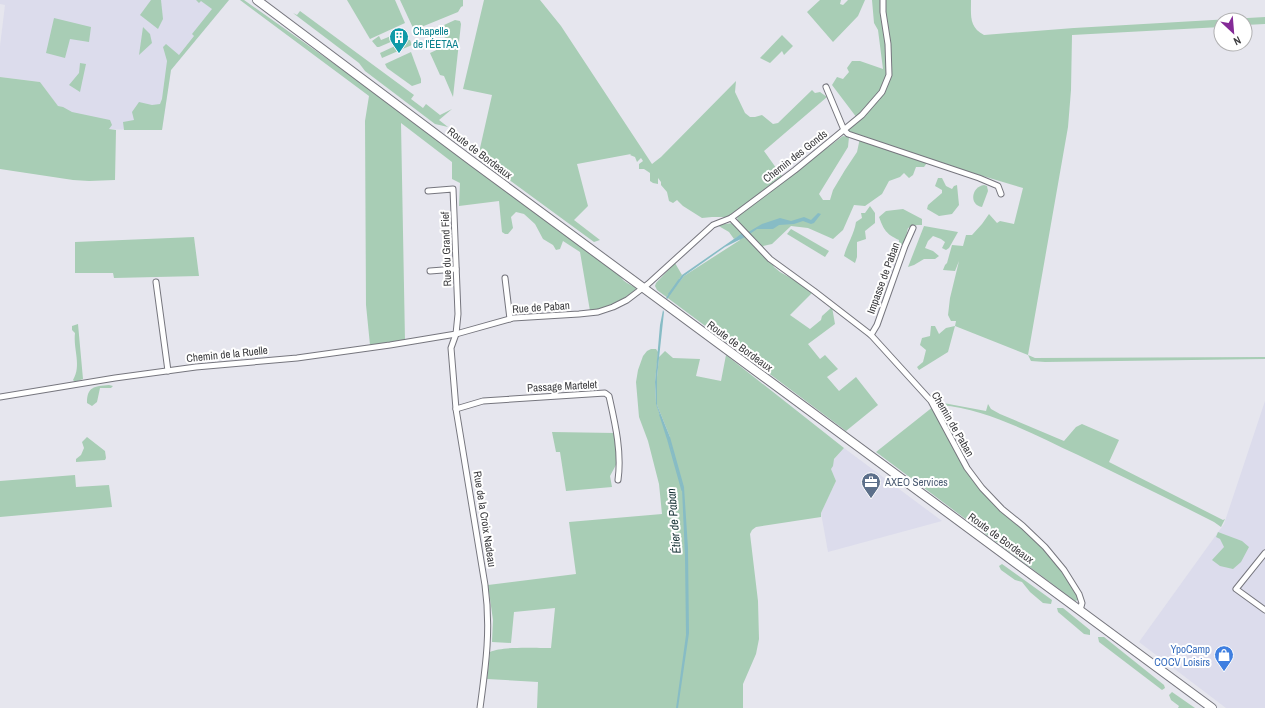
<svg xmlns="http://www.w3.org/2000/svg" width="1265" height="708" viewBox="0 0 1265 708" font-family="'Archivo Narrow',sans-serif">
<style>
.built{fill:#dcdcec}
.green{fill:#a8cdb5}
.water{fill:#87bcc5}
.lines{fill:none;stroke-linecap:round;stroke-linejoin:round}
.stream{stroke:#87bcc5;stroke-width:1.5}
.minor-casing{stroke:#76767e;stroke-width:7}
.primary-casing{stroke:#76767e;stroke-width:10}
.minor{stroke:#fff;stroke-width:5}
.primary{stroke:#fff;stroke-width:8}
.labels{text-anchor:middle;stroke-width:4;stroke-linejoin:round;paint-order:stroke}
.culture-label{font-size:11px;fill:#0d838f;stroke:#fff;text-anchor:start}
.street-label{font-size:11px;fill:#3b3b3e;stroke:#fff}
.service-label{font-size:11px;fill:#4e5e75;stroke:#fff;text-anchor:start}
.shop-label{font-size:11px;fill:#366cbe;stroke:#fff;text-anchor:end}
.water-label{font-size:12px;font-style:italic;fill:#143034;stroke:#fff}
</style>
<rect width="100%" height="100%" fill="#e6e6ee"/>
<g class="built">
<path d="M0,0H229L171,70L162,130L75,129L40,82L0,77V46L5,5L0,4Z"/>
<path d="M1265,401V708H1226L1139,642L1224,524Z"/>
<path d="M844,448L942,521L828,552L821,513L836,481L829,465Z"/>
</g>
<g class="green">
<path d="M151,0H161L163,19L158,29L140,15Z"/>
<path d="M196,0H229L171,70L162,130H124L123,122L134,120L132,112L139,102L152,105L160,104L162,99L167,61L163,47L166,44L179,55L194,36L192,34L212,9L201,1L199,3Z"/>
<path d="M240,0H244L367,87L616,270C619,275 622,280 627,283C630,285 633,286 636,288L635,290C621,302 607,307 590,311L580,252L563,241L560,249L556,250L553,245L543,239L535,224L524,214L516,212L511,217L513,228L508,234H505L502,232L499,201L459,206L460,183L452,179V162L401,123L405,341L370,345L366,305L365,121L369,96Z"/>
<path d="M347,0H395L405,23L370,39Z"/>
<path d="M400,0H463V6L461,7L458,12L414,30Z"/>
<path d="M484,0H540L561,26L652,164L661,157L736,81L735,92L745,113L750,117H755L762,115L773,124L778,123L812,90L815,93L820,92L827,97L764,151L784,179L728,217H712L702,218L683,206L677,200L673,203L669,201L667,192L661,185V182L658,178V184L653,183L650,181V173L644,169H639V164L643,161L641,158L637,162L635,157L630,155L631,154L577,164L588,206L574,220L600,240L594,242L478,157L492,95L463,89Z"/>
<path d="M820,0H841L840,4L843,5L848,0H865L858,16L833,42L807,12Z"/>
<path d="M872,0H883V12L888,56L885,0H971C971,16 969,27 984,35L1074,28L1265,17V24L1245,25V20H1221V27L1072,35L1071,90L1068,127L1028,355L1035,358L1265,357V359L1045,362L1031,361L1028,355L955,326L948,352L919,370L917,367L923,362L926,350L920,345L922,338L930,336L931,326H935L939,334L946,328L955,326L956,321H951L948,315L950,298L959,261L955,271L943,270L945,265L947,263L952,245L963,246L966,235H972L982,224L989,214L997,223L1000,221L1014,224L1023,188L929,160L924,167H916L913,175L909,178L904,173L900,177L889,181L882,194L865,206L854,205L843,230L833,239L808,228L791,226L772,244L763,246L774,267L780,272L814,291L790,315L810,329L821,320L822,316L832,307L835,324L808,344L820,359L825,355L838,369L827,377L839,391L856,377L878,405L846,431L657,290L655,286L656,283L675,263L682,275L669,294H670L684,276L740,240L739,236L734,239L729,232L717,225L733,223L738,226L737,215L843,136L849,137L848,147L819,194L823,200H830L833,190L845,170L857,152L860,138L848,134L844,130C860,118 876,106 884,86L862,114L857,118L832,85L837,77L843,79L849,72L847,68L852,61H860L883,69L878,30L874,23Z"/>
<path d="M300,11L414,95L411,99L423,108L426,104L440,115L452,109L439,120L448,127L435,124L365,71L359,63L293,13L297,15Z"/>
<path d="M54,18L91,27L89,42L70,39L65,58L46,53Z"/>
<path d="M455,20L460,21L461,24L453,97L444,76L440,75L430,53L445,46L442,39L446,37L444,31L435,35L433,30Z"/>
<path d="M143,27L150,34L152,43L139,55Z"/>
<path d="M406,30L407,35L379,47H377L372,41L379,36L381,40Z"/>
<path d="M782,35L793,46L784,55L782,51L770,63L760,58Z"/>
<path d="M408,40H410L412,45L382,58L380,53Z"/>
<path d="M411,52L421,79V83L412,86L387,68L385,64Z"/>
<path d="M80,63L86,64L80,92L69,85L79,73Z"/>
<path d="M0,77L40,82L58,106L63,107L72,112L110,120L112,125L109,129L116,130L115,180L89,181L73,180L0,169Z"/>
<path d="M938,178H942L946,186L952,189L954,186L957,185L959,205L952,214L939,216L927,209L928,205L942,193V190L935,186Z"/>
<path d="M984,185L987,186L988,191L982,207C969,205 971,187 984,185Z"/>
<path d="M870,206L875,213V223L865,231L866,239L857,242V257L855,263L844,256C847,244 854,235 856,222L862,218L861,213H865Z"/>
<path d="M903,209L922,219V225H917L908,228L904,245H899V240C886,234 884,230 879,217L886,211Z"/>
<path d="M924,226L958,232L949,248L946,250L942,248L945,242L941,239L933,236L928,241L925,248L933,251L939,256L935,259H924L914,265L908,267Z"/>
<path d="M791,229L829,251L825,257L787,234Z"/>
<path d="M194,237L199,276L114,278L113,273H75V242Z"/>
<path d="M78,324L83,379L75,382L73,380C82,366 73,349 75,333L72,330V326Z"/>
<path d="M651,349H656L658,352L655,382L656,403L668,440L670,437L657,405V377L659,357L665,351L673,358L700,359L696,376L721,381L726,355L844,448L834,459L833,466L831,469L836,481L821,513V517L756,527L752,530L750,534L758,601L759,639L756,654L743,684V708H537L538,682L487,679L490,652C502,646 536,648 551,648L555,608L514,612L511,643L492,642L493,620L488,585L576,574L569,522L662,514L659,484L648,441L639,417L636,382L638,370L643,356L647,351Z"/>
<path d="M109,385L113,386L111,388H100L97,402L92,406L87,403C87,387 94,386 109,385Z"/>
<path d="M938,402L986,411L988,404L991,409L1000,414L1064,441L1076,427L1082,424L1119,440L1109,462L1223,520L1225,519L1221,527L1214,522C1169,499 1123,477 1078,455C1035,435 990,410 941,405L939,407Z"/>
<path d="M934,406L967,468L982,488L1041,546L1063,570L1078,598V600L1075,601L876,452Z"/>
<path d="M552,432L615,433L617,463L610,476L612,487L566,491L560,452H556Z"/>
<path d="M87,437L105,451L106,458L105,460L76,462V459L81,455L84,448L82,442Z"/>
<path d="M75,475L76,487L109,485L112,507L0,517V481Z"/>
<path d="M1218,532L1242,541L1249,547L1241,562L1233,569L1220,566L1212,560L1224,547L1220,539L1216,537Z"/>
<path d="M1002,564L1052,600L1051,604L1043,603L1030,592L1022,582L1015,580L1001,570L999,566Z"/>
<path d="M1057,608H1063L1090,630V635L1084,634L1058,612Z"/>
<path d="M1098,637H1104L1164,685L1165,688L1162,690L1099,642Z"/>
<path d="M1172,692L1195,708H1178L1179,706L1171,700L1169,695Z"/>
</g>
<g class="water">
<path d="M818,213L821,214L814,223L811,224L803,221L794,224L779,225L773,229H757L747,236L725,247L684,276L670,295L668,294L682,275L744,232L745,234L762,224L780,218L791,221L804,217L811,220Z"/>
<path d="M663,310L664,312L657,377V405L670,437L684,487L688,548L689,633L678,708H676L686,635L685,557L682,489L670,445L656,404L655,382L660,325Z"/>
</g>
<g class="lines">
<g class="stream">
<path d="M667,298L679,280"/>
<path d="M660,415L668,440L682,490"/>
</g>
<g class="minor-casing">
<g id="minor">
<path d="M826,87L844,130L848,134L979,178L998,186L1001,194"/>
<path d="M428,191L453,189L458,314L456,334L451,348L456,409L485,585C491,629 486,664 480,708"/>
<path d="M731,218L770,259L814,291L871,335L931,401L967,468L982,488L1002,509L1023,526L1045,547L1064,570L1079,594L1082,603L1080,610"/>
<path d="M430,271L456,269"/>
<path d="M505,278L510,319"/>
<path d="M156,282L168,371"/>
<path d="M871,335L877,325L905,246L913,228"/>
<path d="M0,397L115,378L196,367L297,358L390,345L456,334L513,318L579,314L598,312L613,307L627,300L648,284L713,225L731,218L795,170L862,115L882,92L889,75L888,44L883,12V0"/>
<path d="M456,409L483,401L605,393L609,396C615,423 622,452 618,480"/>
<path d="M1265,553L1236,589L1265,610"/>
</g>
</g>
<g class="primary-casing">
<path id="primary" d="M257,0L473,162L1212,708"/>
</g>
<use href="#minor" class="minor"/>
<use href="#primary" class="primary"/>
</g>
<defs>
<g id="building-pin" transform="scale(1)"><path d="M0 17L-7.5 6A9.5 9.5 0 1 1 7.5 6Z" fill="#0f9aa8" stroke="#fff"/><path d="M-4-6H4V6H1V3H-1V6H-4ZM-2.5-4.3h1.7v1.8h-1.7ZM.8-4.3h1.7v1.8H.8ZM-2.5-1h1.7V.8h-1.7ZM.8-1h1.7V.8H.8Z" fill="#fff"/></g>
<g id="office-pin" transform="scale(1)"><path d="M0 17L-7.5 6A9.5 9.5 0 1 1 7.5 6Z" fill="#5c6f8a" stroke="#fff"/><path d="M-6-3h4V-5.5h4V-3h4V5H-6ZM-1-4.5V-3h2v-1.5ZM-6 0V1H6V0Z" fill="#fff"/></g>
<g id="shop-pin" transform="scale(1)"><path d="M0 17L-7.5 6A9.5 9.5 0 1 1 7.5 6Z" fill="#3f7fe0" stroke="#fff"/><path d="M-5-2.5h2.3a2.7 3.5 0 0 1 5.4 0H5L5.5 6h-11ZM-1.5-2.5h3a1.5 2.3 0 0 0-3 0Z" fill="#fff"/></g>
</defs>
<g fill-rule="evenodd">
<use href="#building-pin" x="399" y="37"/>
<use href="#office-pin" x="871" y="482"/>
<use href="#shop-pin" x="1224" y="655"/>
</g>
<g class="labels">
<g class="culture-label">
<text x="413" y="35">Chapelle<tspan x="413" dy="13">de l'ÉETAA</tspan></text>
</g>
<g class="street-label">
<text transform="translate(480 153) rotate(37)" y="4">Route de Bordeaux</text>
<text transform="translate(795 156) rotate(-38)" y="4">Chemin des Gonds</text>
<text transform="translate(446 249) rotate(-92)" y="4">Rue du Grand Fief</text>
<text transform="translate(883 278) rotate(-70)" y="4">Impasse de Paban</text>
<text transform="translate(541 307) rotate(-4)" y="4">Rue de Paban</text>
<text transform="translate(740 346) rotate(36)" y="4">Route de Bordeaux</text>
<text transform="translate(227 354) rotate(-6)" y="4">Chemin de la Ruelle</text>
<text transform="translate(562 386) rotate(-3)" y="4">Passage Martelet</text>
<text transform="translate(953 424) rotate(60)" y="4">Chemin de Paban</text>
<text transform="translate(485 519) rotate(81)" y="4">Rue de la Croix Nadeau</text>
<text transform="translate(1001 538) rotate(36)" y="4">Route de Bordeaux</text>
</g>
<g class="service-label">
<text x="885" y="486">AXEO Services</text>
</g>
<g class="shop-label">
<text x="1210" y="653">YpoCamp<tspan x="1210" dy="13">COCV Loisirs</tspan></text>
</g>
<g class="water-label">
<text transform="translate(674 521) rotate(-95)" y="4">Étier de Paban</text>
</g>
</g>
<g transform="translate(1233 32) rotate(154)"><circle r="19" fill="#ffffff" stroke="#b1b1b2"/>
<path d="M0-3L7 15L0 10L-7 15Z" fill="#842a97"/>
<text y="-6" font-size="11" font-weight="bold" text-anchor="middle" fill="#3b3b3e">N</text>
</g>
</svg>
